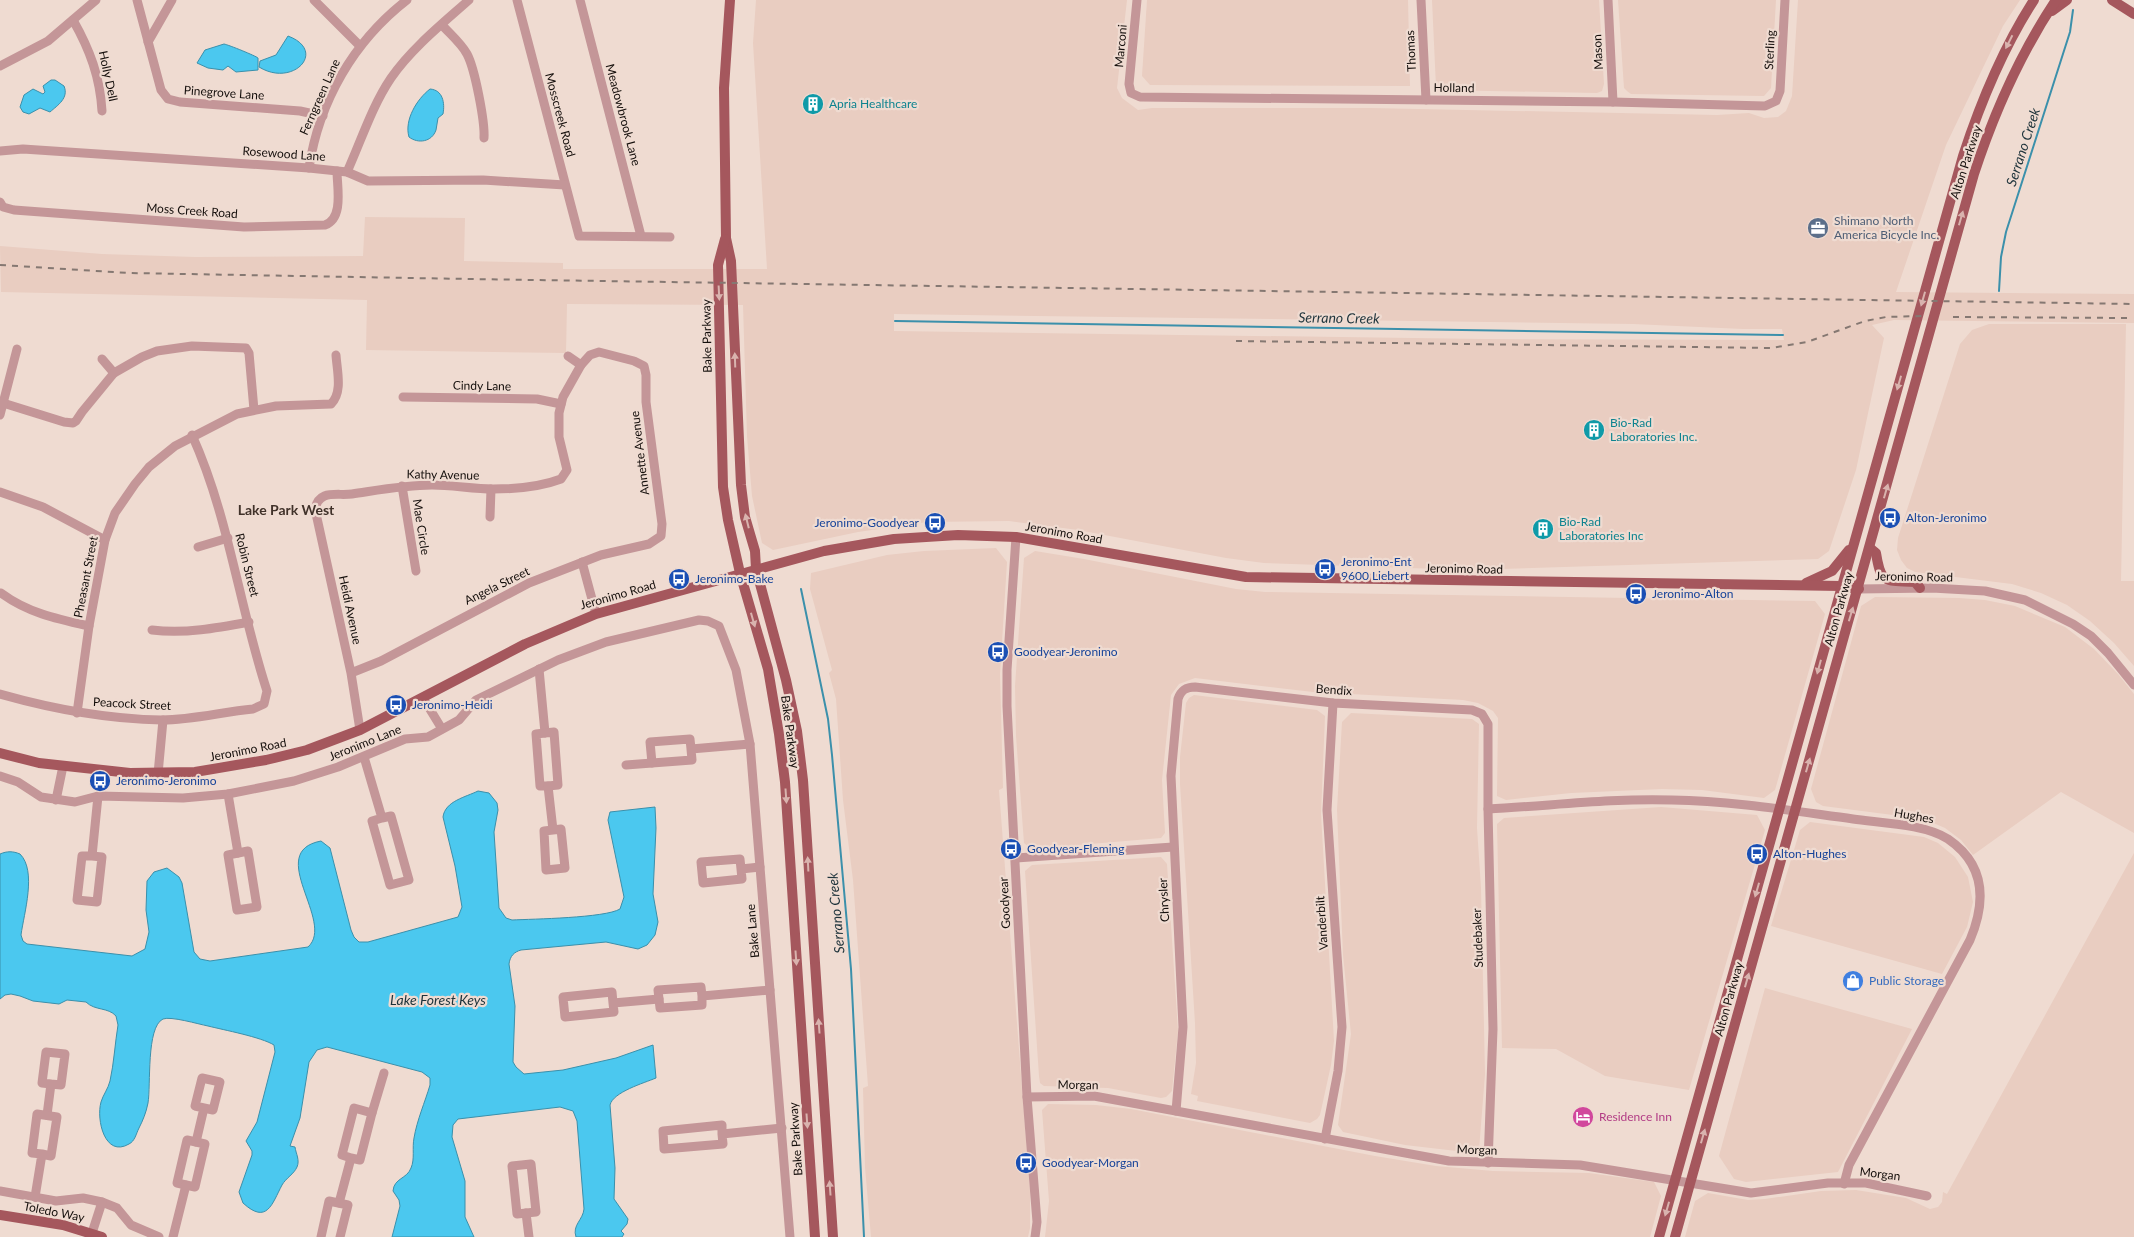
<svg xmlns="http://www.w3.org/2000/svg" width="2134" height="1237" viewBox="0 0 2134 1237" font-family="Lato,sans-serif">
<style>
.built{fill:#e9cdc1;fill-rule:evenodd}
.water{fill:#4bc8ef;stroke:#3b90ab}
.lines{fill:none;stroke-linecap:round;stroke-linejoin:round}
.stream{stroke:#3b90ab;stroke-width:2}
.minor{stroke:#c49698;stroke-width:9}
.major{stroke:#a5575d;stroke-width:10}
.rail{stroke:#857872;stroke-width:2;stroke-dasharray:6 6;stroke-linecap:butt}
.oneway{fill:#d9b3ae}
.labels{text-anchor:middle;stroke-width:4.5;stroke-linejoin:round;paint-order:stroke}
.street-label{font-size:12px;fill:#150f0c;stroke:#efdbd1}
.culture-label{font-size:12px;fill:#0d838f;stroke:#efdbd1;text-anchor:start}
.service-label{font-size:12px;fill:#4e5e75;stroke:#efdbd1;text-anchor:start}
.transit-label{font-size:12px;fill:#164399;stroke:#efdbd1;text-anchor:start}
.shop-label{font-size:12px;fill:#366cbe;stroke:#efdbd1;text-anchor:start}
.hotel-label{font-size:12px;fill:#b23c85;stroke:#efdbd1;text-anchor:start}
.water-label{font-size:14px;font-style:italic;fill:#1e333b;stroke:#efdbd1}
.neighbourhood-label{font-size:14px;font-weight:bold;fill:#41322a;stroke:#efdbd1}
</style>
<rect width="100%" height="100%" fill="#efdbd1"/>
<g class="built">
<path d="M756,0H1127L1117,88L1122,98L1138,110L1152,108H1370L1717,115L1749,113L1764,118L1778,117L1786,111L1792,96L1798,0H2020L2003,26L1946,145L1896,292L2134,294V323L1894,320L1872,325L1884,338L1856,470L1829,551L1818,559L1468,570L1264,563L1226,558L1078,530L1009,521L927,522L858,532L773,550L762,543L752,496L747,436L743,305L567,304L566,353L366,350L367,300L1,292L0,246L102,254L195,257L363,256L365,217L465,218L464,261L563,263V269H767L753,43ZM894,314L1633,324L1743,329H1782L1784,340L1484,339L894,331Z"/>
<path d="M1147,0H1408L1410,86L1150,85L1142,76Z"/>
<path d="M1432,0H1599L1604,84L1602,91L1597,93L1440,90L1436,87Z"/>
<path d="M1618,0H1776L1771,88L1764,96L1631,94L1627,91L1624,88Z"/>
<path d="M1989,324H2126L2121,581H2134V666L2114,643L2090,621L2067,605L2041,593L2012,584L1915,572L1907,568L1901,560L1897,550L1898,538L1960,344L1972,330Z"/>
<path d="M996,548L1007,562L1000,674L1003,788L999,790L1030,1192V1228L1028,1237H871L865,1167L863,1088L868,1086L853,880L843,800L836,699L829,673L832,670L810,589L811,573L887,555L924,551Z"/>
<path d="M1035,551L1084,559L1236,589L1265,592L1815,601L1825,614L1775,790L1764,798L1702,790L1662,789L1571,793L1506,800L1497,796L1498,718L1493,711L1478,703L1463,700L1313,692L1195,678L1179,684L1171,695L1162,780L1165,833L1161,838L1031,849L1024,843L1016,736L1015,686L1024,558Z"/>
<path d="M1875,597L1959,598L1985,600L2015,606L2065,627L2094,649L2118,674L2134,694V833L2061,792L1973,855L1961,840L1945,828L1924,819L1823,806L1816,802L1811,789L1861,606Z"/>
<path d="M1194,695L1317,710L1325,716L1321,814L1334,1041L1331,1065L1320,1115L1317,1119L1310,1123L1197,1101L1198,1096L1191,1094L1196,1063L1195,1023L1180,784V757L1186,703L1189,698Z"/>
<path d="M1351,713L1472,719L1479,724L1477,828L1481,888L1485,1074L1479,1150L1474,1153L1405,1145L1343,1132L1338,1125L1351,1034L1343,955L1337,810L1342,722Z"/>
<path d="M1661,807L1757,815L1765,830L1689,1090L1605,1076L1556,1049L1502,1048L1497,824L1504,818Z"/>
<path d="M1810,822L1924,837L1938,843L1955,857L1968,877L1973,902L1967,927L1942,974L1771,926L1800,830Z"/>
<path d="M2134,853V1237H1685L1695,1201L1708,1193L1748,1200L1765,1199L1821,1191L1856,1190L1906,1198L1930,1209L1938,1207L1942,1202L1943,1192L1947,1194Z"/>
<path d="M1161,857L1167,864L1178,1031L1172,1091L1166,1097L1161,1098L1108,1088L1044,1086L1040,1083L1039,1076L1025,871L1032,865Z"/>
<path d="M1765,988L1912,1029L1838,1172L1746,1182L1734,1179L1719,1156Z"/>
<path d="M1048,1104L1096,1105L1131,1109L1375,1156L1436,1166L1493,1171L1589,1173L1654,1182L1661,1196L1650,1237H1045L1049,1201L1042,1110Z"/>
</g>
<g class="water">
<path d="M288,36C328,51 293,88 259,67L260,61L276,55Z"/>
<path d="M224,44C229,45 256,56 258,58V70L236,72L228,66L223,70L208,68L197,63L205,50Z"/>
<path d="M51,80H55L64,86C69,98 58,105 50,112L40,108L29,114L23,112L20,107L24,95L33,89L43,94L45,92L43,86Z"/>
<path d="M430,89C443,90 445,103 443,114L438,118C437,122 437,126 436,130C432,142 418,144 409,137C404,120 417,99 430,89Z"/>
<path d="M478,791L489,793L497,803L498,810L494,832L499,908L506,918L512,920C533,919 605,918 620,909L624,897L608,820L610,812L655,807L656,828L653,894L658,922L655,935L647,945L638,949L606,942L521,950C514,952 510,956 509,964L515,1006L513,1062L516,1067L524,1074L563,1070L616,1058L653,1045L656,1078C644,1083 613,1092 610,1105L615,1168L614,1199L628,1219L627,1224L621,1231L624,1234L622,1237H576C572,1225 583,1220 584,1209L577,1121L573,1111L560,1107L458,1119L453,1125L452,1137L465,1181V1217L474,1237H392L400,1206L399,1200L393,1191C394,1178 407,1179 411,1168C415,1159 412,1148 414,1138C417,1120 425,1102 430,1085V1078L422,1072L327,1047L317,1050L309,1062L300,1118L290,1146L295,1147C296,1154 300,1160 297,1167C294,1174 286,1178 282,1185C272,1204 267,1225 243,1203L239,1192L252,1155V1151L246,1141L257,1122L275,1052L274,1045C261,1037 224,1030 208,1026C198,1024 171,1016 163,1019C146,1027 151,1086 148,1103C146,1113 143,1120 139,1128C136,1134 135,1141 129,1144C105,1158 96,1120 101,1102C103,1095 108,1089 110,1081C114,1063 115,1043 118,1025L116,1016C108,1007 95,1011 86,1002L67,1000L59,1004L33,1001L20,996L11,994L5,995L0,999V854C7,851 13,851 20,854C37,871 24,913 21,935L23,941L27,944L132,956L145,949L149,932L146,910L147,881L154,872L167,868L179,877L182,883L194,952L200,959L210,961L308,947C336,922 264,852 321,841L330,848L351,930L354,937L359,942H368L458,917L462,907L455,866L443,817C445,801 466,797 478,791Z"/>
</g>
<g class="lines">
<g class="stream">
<path d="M1999,291L2001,257L2006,232L2070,32L2073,10"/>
<path d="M895,321L1783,335"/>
<path d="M801,589L828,719L832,755L851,969L864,1237"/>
</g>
<g class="minor">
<path d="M137,0L161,90L168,99L180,102L300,111L323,116"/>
<path d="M314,0L359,45"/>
<path d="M517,0L579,236L670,237"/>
<path d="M580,0L641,236"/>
<path d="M1137,0L1129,84L1131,93L1140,97L1613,102L1765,106L1776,101L1780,91L1785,0"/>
<path d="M1421,0L1426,100"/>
<path d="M1608,0L1613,102"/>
<path d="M73,20C90,50 100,77 102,111"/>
<path d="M442,25C450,34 461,43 467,54C475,69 485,122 484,138"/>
<path d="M148,42L172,0"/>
<path d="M0,66L48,41L96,0"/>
<path d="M0,151L23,149L309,168L347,172L368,181L483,180L565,185"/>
<path d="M309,168C319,101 354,41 407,0"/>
<path d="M347,172C361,141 372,106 391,78C412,48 442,24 469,0"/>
<path d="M0,202L3,207L14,210L244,227L325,225C344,218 337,187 337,171"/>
<path d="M568,356L581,365"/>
<path d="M102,359L114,373"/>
<path d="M403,397L537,399L561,404"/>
<path d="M3,403L64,422L73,423L76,421L82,412L114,373L142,357L157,351L192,346L246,348L249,353L254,410"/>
<path d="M0,415L17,349"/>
<path d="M402,486L416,571"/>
<path d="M0,492L43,507L105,540"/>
<path d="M490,517L491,489"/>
<path d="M1016,537L1007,670V706L1027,1097L1037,1222L1035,1237"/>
<path d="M198,547L228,538"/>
<path d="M582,562L596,614"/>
<path d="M1859,589L1932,588L1985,591L2025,600L2073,624L2091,636L2108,653L2134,685"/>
<path d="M1,593C28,613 57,619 89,626"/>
<path d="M152,630C185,634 217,628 249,622"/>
<path d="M539,669L545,733L536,734L540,786H548L553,830L561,829L565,868L546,870L544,831L553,830"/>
<path d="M351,673L381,661L529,583L601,555L649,544L661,536L662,524L646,402V375L644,366L634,361L599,352L590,355L581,365L563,397L559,413V437L567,470L561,479C540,487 515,489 493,489C473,489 452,485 432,485C405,485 379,490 352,494C337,496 319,489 315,509L351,673L360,730"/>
<path d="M0,694C53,709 106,719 162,720C192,720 222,712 253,709L264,704L267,691C239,606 229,517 192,435"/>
<path d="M423,698L442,729"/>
<path d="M77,713L89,626L105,540L115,513L135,484L149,467L175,446L237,414L276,406L331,404C343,392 337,371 336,355"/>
<path d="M545,733L554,732L558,785L548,786"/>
<path d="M691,749L692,760L652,763L650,742L690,739L691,749L750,744"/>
<path d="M364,757L382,818L391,816L409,880L390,885L372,821L382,818"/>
<path d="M626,765L652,763"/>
<path d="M158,774L163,720"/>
<path d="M0,776L18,782L41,797L75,802L98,796L183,798L228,794L294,781L338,767L405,739L428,737L459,720L476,700L558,660L606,642L699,620L708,621L719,626L736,670L750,744L790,1237"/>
<path d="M228,794L238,853"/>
<path d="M56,800L63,766"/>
<path d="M1488,809C1549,806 1611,798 1672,800C1733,801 1793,811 1853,819C1881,823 1925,824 1948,839C1986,865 1986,902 1970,940L1849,1165L1844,1184"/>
<path d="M248,851L257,907L237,910L228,855Z"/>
<path d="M92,856H82L77,900L97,902L102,857L92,856L98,796"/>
<path d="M1016,858L1173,847"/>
<path d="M741,869L742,879L703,883L701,862L740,859L741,869L760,867"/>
<path d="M702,996V1005L660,1008L658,990L701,987L702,996L770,990"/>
<path d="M613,1003L614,1012L565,1017L563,997L612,992L613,1003L659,999"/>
<path d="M1027,1097L1094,1096L1449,1161L1580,1165L1751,1193L1828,1183H1866L1927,1196"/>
<path d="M1176,1111L1183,1027L1171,776L1178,699C1181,690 1186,687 1195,687L1333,703L1472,710L1482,714L1488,724V809L1493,1029L1488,1163"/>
<path d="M372,1113L384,1073"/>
<path d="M47,1115L51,1084L61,1085L65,1054L46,1052L42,1083L51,1084"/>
<path d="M722,1134L723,1144L664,1149L663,1131L722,1125V1134L782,1128"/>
<path d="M1325,1139L1338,1071L1342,1027L1327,810L1333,703"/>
<path d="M187,1140L205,1144L195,1187L177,1183Z"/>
<path d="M196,1142L204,1108L213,1110L220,1082L202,1078L195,1106L204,1108"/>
<path d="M531,1164L536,1212L517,1214L512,1166Z"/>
<path d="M0,1191L56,1201L83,1198L102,1202L117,1208L131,1225L159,1237"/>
<path d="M35,1197L42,1154L51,1156L57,1117L37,1114L32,1153L42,1154"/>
<path d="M339,1203L351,1158L360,1160L372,1113L354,1108L342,1155L351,1158"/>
<path d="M526,1213L529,1237"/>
<path d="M92,1233L102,1202"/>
<path d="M173,1237L186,1185"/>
<path d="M321,1237L329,1201L348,1205L340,1237"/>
</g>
<g class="major">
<path d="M730,0L724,88L726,238L731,261L741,485L745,517L755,551L756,569L786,680L797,731L803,780L833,1237"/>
<path d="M2112,0L2134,14"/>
<path d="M2052,11L2067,0"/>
<path d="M725,239L718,265L723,487L728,520L740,573L768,669L779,734L785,782L815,1237"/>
<path d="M1870,548L1876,553C1881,585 1885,580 1915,582L1920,588"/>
<path d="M1806,583L1832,571L1849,550"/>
<path d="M0,753L39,763L130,773L195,772L266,760L307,750L360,730L525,644L596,614L824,551L894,539L958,535L1016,537L1246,577L1841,586L1859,589"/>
<path d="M0,1215L63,1225L102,1237"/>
<path d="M1659,1237L1963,156C1981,101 2003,48 2034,0"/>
<path d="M1675,1237L1974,174C1994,113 2020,54 2056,0"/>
</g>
<g class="rail">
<path d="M0,265L129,273L469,279L2134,304"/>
<path d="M1953,317L2128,318"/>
<path d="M1236,341L1771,348L1807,342L1865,321L1886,317L1922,316"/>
</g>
</g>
<defs><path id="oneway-solid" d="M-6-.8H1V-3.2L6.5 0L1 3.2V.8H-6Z" transform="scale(1.25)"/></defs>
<g class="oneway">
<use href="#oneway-solid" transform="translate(2009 42) rotate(117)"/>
<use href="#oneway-solid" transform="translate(1961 218) rotate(-74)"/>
<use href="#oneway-solid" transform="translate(719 293) rotate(87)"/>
<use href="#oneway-solid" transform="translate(1923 299) rotate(106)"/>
<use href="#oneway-solid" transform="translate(735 360) rotate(-92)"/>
<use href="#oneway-solid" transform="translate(1899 383) rotate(106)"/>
<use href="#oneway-solid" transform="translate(1886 491) rotate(-74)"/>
<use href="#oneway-solid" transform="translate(747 521) rotate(-104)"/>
<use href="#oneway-solid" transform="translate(1851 614) rotate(-73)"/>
<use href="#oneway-solid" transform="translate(753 620) rotate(74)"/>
<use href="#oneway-solid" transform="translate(1819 667) rotate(105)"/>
<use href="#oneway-solid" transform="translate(1808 765) rotate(-74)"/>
<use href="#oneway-solid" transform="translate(786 796) rotate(86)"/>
<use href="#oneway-solid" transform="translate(808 864) rotate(-93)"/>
<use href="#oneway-solid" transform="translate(1757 890) rotate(106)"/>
<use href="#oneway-solid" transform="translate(796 958) rotate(86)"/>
<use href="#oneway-solid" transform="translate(1747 980) rotate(-74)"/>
<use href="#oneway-solid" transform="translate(819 1026) rotate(-94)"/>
<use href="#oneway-solid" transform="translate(807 1121) rotate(86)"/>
<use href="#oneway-solid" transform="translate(1703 1136) rotate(-74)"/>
<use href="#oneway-solid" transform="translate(830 1188) rotate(-94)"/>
<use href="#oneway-solid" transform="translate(1667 1209) rotate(106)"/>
</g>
<defs>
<g id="building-disc" transform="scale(1.125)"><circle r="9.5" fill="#0f9aa8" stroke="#efdbd1"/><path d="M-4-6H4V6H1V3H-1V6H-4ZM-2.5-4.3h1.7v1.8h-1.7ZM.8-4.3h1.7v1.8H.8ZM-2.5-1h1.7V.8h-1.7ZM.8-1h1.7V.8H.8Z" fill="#fff"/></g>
<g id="office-disc" transform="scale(1.125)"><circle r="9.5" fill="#5c6f8a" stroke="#efdbd1"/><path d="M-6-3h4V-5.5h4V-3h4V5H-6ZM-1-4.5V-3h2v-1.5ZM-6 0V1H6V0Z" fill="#fff"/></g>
<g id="bus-disc" transform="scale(1.125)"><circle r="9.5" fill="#1a4fb4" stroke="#efdbd1"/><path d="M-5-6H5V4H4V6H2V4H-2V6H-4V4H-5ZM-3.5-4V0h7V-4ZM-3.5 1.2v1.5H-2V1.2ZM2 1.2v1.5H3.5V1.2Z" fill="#fff"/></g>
<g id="shop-disc" transform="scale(1.125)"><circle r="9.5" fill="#3f7fe0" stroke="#efdbd1"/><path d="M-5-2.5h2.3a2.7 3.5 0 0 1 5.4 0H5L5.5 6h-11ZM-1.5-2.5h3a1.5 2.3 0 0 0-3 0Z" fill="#fff"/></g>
<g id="hotel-disc" transform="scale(1.125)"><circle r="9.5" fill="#d1479c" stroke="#efdbd1"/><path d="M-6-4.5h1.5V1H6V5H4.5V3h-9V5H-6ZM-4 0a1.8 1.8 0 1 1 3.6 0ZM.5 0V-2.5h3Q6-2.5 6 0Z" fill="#fff"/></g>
</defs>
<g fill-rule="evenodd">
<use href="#building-disc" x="813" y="104"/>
<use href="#office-disc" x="1818" y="228"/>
<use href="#building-disc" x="1594" y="430"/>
<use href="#bus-disc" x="1890" y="518"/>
<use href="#bus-disc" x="935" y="523"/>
<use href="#building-disc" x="1543" y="529"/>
<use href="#bus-disc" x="1325" y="569"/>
<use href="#bus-disc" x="679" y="579"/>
<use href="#bus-disc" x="1636" y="594"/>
<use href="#bus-disc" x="998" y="652"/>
<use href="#bus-disc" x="396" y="705"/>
<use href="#bus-disc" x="100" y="781"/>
<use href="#bus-disc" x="1011" y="849"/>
<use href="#bus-disc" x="1757" y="854"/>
<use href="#shop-disc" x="1853" y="981"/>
<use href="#hotel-disc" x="1583" y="1117"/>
<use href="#bus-disc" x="1026" y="1163"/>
</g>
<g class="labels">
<g class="street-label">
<text transform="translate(1121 46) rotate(-85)" y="4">Marconi</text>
<text transform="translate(1770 50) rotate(-87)" y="4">Sterling</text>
<text transform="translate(1411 51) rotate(-93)" y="4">Thomas</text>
<text transform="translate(1598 52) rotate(-93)" y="4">Mason</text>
<text transform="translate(108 76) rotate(78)" y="4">Holly Dell</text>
<text transform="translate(1454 88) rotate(1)" y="4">Holland</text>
<text transform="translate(224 93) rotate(4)" y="4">Pinegrove Lane</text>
<text transform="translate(320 97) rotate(-66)" y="4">Ferngreen Lane</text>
<text transform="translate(560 115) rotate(75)" y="4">Mosscreek Road</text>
<text transform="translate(623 115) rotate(75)" y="4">Meadowbrook Lane</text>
<text transform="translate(284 154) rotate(4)" y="4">Rosewood Lane</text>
<text transform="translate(1966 162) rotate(-72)" y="4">Alton Parkway</text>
<text transform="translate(192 211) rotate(4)" y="4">Moss Creek Road</text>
<text transform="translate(707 336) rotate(-91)" y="4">Bake Parkway</text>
<text transform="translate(482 386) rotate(1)" y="4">Cindy Lane</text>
<text transform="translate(640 453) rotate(-97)" y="4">Annette Avenue</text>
<text transform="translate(443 475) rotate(1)" y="4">Kathy Avenue</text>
<text transform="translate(421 527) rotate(81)" y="4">Mae Circle</text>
<text transform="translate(1064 533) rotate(10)" y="4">Jeronimo Road</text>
<text transform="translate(247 565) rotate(76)" y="4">Robin Street</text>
<text transform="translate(1464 569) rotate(1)" y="4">Jeronimo Road</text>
<text transform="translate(86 577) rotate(-79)" y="4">Pheasant Street</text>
<text transform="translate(1914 577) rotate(1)" y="4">Jeronimo Road</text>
<text transform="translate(497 586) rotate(-26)" y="4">Angela Street</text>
<text transform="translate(618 595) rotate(-16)" y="4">Jeronimo Road</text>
<text transform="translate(1839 609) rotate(-74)" y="4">Alton Parkway</text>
<text transform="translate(350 610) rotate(78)" y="4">Heidi Avenue</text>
<text transform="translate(1334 690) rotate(4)" y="4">Bendix</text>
<text transform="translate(132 704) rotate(3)" y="4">Peacock Street</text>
<text transform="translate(790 732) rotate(82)" y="4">Bake Parkway</text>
<text transform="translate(365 743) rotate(-22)" y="4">Jeronimo Lane</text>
<text transform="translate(248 750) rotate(-11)" y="4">Jeronimo Road</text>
<text transform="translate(1914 816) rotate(10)" y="4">Hughes</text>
<text transform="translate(1164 900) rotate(-93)" y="4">Chrysler</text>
<text transform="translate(1005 903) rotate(-93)" y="4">Goodyear</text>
<text transform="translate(1322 923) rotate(-94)" y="4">Vanderbilt</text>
<text transform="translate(753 931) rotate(-95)" y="4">Bake Lane</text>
<text transform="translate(1478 938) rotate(-92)" y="4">Studebaker</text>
<text transform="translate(1729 999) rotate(-74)" y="4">Alton Parkway</text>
<text transform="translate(1078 1085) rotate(1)" y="4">Morgan</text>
<text transform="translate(796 1139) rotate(-94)" y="4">Bake Parkway</text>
<text transform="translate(1477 1150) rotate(2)" y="4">Morgan</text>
<text transform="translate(1880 1174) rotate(7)" y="4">Morgan</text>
<text transform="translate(54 1212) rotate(11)" y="4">Toledo Way</text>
</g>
<g class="culture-label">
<text x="829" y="108">Apria Healthcare</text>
<text x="1610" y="427">Bio-Rad<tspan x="1610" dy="14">Laboratories Inc.</tspan></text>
<text x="1559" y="526">Bio-Rad<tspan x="1559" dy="14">Laboratories Inc</tspan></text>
</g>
<g class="service-label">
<text x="1834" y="225">Shimano North<tspan x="1834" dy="14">America Bicycle Inc.</tspan></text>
</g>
<g class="transit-label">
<text x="1906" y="522">Alton-Jeronimo</text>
<text x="919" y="527" text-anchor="end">Jeronimo-Goodyear</text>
<text x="1341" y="566">Jeronimo-Ent<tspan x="1341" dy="14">9600 Liebert</tspan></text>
<text x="695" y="583">Jeronimo-Bake</text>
<text x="1652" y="598">Jeronimo-Alton</text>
<text x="1014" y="656">Goodyear-Jeronimo</text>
<text x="412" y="709">Jeronimo-Heidi</text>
<text x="116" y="785">Jeronimo-Jeronimo</text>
<text x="1027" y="853">Goodyear-Fleming</text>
<text x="1773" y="858">Alton-Hughes</text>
<text x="1042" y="1167">Goodyear-Morgan</text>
</g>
<g class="shop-label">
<text x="1869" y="985">Public Storage</text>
</g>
<g class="hotel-label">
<text x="1599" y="1121">Residence Inn</text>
</g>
<g class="water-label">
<text transform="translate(2023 147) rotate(-72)" y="5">Serrano Creek</text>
<text transform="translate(1339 318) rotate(1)" y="5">Serrano Creek</text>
<text transform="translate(836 913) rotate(-95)" y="5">Serrano Creek</text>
<text x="438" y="1005">Lake Forest Keys</text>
</g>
<g class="neighbourhood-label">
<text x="286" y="515">Lake Park West</text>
</g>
</g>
</svg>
